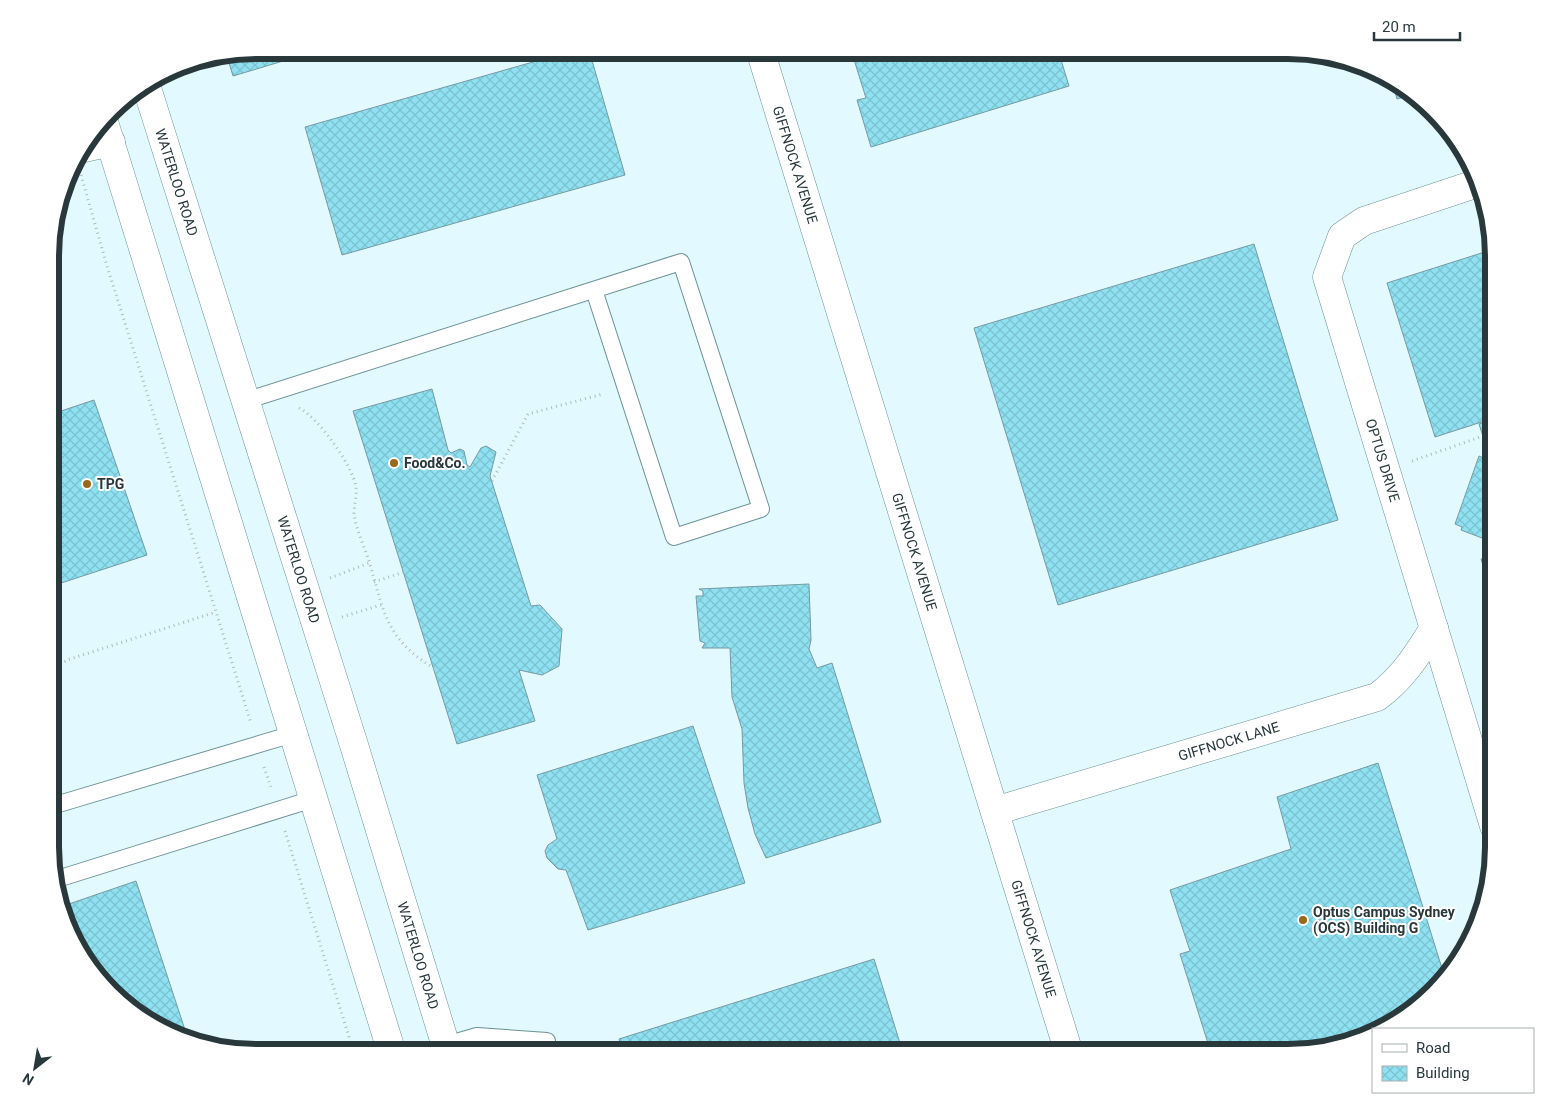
<svg xmlns="http://www.w3.org/2000/svg" width="1544" height="1103" viewBox="0 0 1544 1103" font-family="Roboto,sans-serif">
<style>
.building{fill:url(#building-cross-hatch);stroke:#749aa2}
.lines{fill:none;stroke-linecap:round;stroke-linejoin:round}
.service-casing{stroke:#6b9198;stroke-width:18}
.minor-casing{stroke:#6b9198;stroke-width:29}
.tertiary-casing{stroke:#6b9198;stroke-width:29}
.path{stroke:#a7bcc0;stroke-width:3;stroke-dasharray:1 4;stroke-linecap:butt}
.service{stroke:#fff;stroke-width:16}
.minor{stroke:#fff;stroke-width:28}
.tertiary{stroke:#fff;stroke-width:28}
.poi-dot{fill:#99691b;stroke:#fff;stroke-width:2}
.labels{text-anchor:middle;stroke-width:4;stroke-linejoin:round;paint-order:stroke}
.street-label{font-size:14px;fill:#28383b;stroke:#fff}
.poi-label{font-size:14px;font-weight:bold;fill:#28383b;stroke:#fff;text-anchor:start}
.rim{fill:none;stroke:#28383b;stroke-width:6}
</style>
<defs>
<pattern id="building-cross-hatch" width="8" height="8" patternUnits="userSpaceOnUse" patternTransform="scale(1.25)"><rect width="8" height="8" fill="#8fe1f1"/><path d="M0 0l8 8M0 8l8-8" fill="none" stroke="#7bc2d0"/></pattern>
</defs>
<rect width="100%" height="100%" fill="#e2faff"/>
<g class="building">
<path d="M256,50H320L233,76L227,56Z"/>
<path d="M575,50H589L625,175L342,255L305,127Z"/>
<path d="M851,50H1058L1069,86L871,147L857,100L866,98Z"/>
<path d="M1392,81L1414,93L1415,94L1397,99Z"/>
<path d="M1254,244L1338,520L1058,605L974,328Z"/>
<path d="M1491,250L1494,251V418L1435,437L1387,283Z"/>
<path d="M432,389L448,450L451,453L460,449L464,451L467,465L470,467L481,448L486,446L496,452L490,476L531,606L540,605L562,629L559,666L542,675L519,670L535,721L457,744L353,411Z"/>
<path d="M94,400L147,555L52,586V414Z"/>
<path d="M1494,420V447L1487,449L1479,424Z"/>
<path d="M1492,440L1494,527L1489,538L1483,536L1482,538L1461,530L1462,527L1455,524L1479,456L1486,459Z"/>
<path d="M1494,555V602L1481,559Z"/>
<path d="M809,584L811,640L809,649L817,668L832,663L881,822L766,858L755,834L748,808L744,783L742,729L732,697L730,648H702L705,643L700,641L696,596H703V591L699,589Z"/>
<path d="M693,726L745,883L588,930L566,870L558,869L547,858L545,851L548,845L557,839L537,775Z"/>
<path d="M1378,763L1445,978L1382,1029H1373V1033L1348,1039V1037L1288,1053H1211L1180,954L1190,951L1170,890L1291,849L1277,797Z"/>
<path d="M136,881L189,1042L130,1010L77,950L63,906Z"/>
<path d="M874,959L903,1053H623L619,1039Z"/>
<path d="M599,1043L602,1053H568Z"/>
</g>
<g class="lines">
<g class="service-casing">
<g id="service">
<path d="M245,401L681,262L761,509L674,537L594,290"/>
<path d="M52,806L293,734"/>
<path d="M54,880L313,799"/>
<path d="M446,1045L477,1036L547,1041"/>
</g>
</g>
<g class="minor-casing">
<g id="minor">
<path id="s1" d="M760,50L1069,1053"/>
<path d="M84,148L111,142"/>
<path id="s2" d="M1478,183L1364,221L1342,236L1327,277L1494,826"/>
<path id="s3" d="M995,811L1377,697C1403,678 1417,655 1434,628"/>
</g>
</g>
<g class="tertiary-casing">
<g id="tertiary">
<path id="s4" d="M146,85L354,745L448,1053"/>
<path d="M104,122L392,1053"/>
</g>
</g>
<g class="path">
<path d="M81,175L107,266L251,723"/>
<path d="M299,408C318,417 353,466 356,487C357,496 354,505 354,514C356,529 364,546 369,561C384,611 385,639 434,668"/>
<path d="M1412,461L1483,436"/>
<path d="M492,481L528,414L603,394"/>
<path d="M330,578L369,563"/>
<path d="M374,582L404,572"/>
<path d="M342,617L381,605"/>
<path d="M52,670L67,660L216,612"/>
<path d="M264,767L272,790"/>
<path d="M285,831L354,1053"/>
</g>
<use href="#service" class="service"/>
<use href="#minor" class="minor"/>
<use href="#tertiary" class="tertiary"/>
</g>
<g class="poi-dot">
<circle cx="394" cy="463" r="5"/>
<circle cx="87" cy="484" r="5"/>
<circle cx="1303" cy="920" r="5"/>
</g>
<g class="labels">
<g class="street-label">
<text dy="5" stroke="none"><textPath href="#s1" startOffset="120">GIFFNOCK AVENUE</textPath></text>
<text dy="5" stroke="none"><textPath href="#s4" startOffset="102">WATERLOO ROAD</textPath></text>
<text dy="5" stroke="none"><textPath href="#s2" startOffset="382">OPTUS DRIVE</textPath></text>
<text dy="5" stroke="none"><textPath href="#s1" startOffset="525">GIFFNOCK AVENUE</textPath></text>
<text dy="5" stroke="none"><textPath href="#s4" startOffset="508">WATERLOO ROAD</textPath></text>
<text dy="5" stroke="none"><textPath href="#s3" startOffset="244">GIFFNOCK LANE</textPath></text>
<text dy="5" stroke="none"><textPath href="#s1" startOffset="930">GIFFNOCK AVENUE</textPath></text>
<text dy="5" stroke="none"><textPath href="#s4" startOffset="912">WATERLOO ROAD</textPath></text>
</g>
<g class="poi-label">
<text x="404" y="468">Food&amp;Co.</text>
<text x="97" y="489">TPG</text>
<text x="1313" y="917">Optus Campus Sydney<tspan x="1313" dy="16">(OCS) Building G</tspan></text>
</g>
</g>
<path d="M0 0H1544V1103H0ZM256 59H1288A197 197 0 0 1 1485 256V847A197 197 0 0 1 1288 1044H256A197 197 0 0 1 59 847V256A197 197 0 0 1 256 59Z" fill="#fff" fill-rule="evenodd"/>
<path class="rim" d="M256 59H1288A197 197 0 0 1 1485 256V847A197 197 0 0 1 1288 1044H256A197 197 0 0 1 59 847V256A197 197 0 0 1 256 59Z"/>
<rect x="1372" y="1028" width="162" height="65" fill="#ffffff" stroke="#a9afb1"/>
<rect x="1382" y="1044" width="25" height="8" fill="#ffffff" stroke="#a9afb1"/>
<text x="1416" y="1053" font-size="15" fill="#28383b">Road</text>
<rect x="1382" y="1066" width="25" height="15" fill="url(#building-cross-hatch)" stroke="#a9afb1"/>
<text x="1416" y="1078" font-size="15" fill="#28383b">Building</text>
<g transform="translate(35 1068) rotate(211)" stroke="#ffffff" stroke-width="4" paint-order="stroke">
<path d="M0-4L9 19L0 12L-9 19Z" fill="#28383b"/>
<text y="-8" font-size="14" font-weight="bold" text-anchor="middle" fill="#28383b">N</text>
</g>
<path d="M1374 32v8h86v-8" fill="none" stroke="#28383b" stroke-width="2.5"/>
<text x="1382" y="32" font-size="15" fill="#28383b" stroke="#ffffff" stroke-width="4" paint-order="stroke">20 m</text>
</svg>
